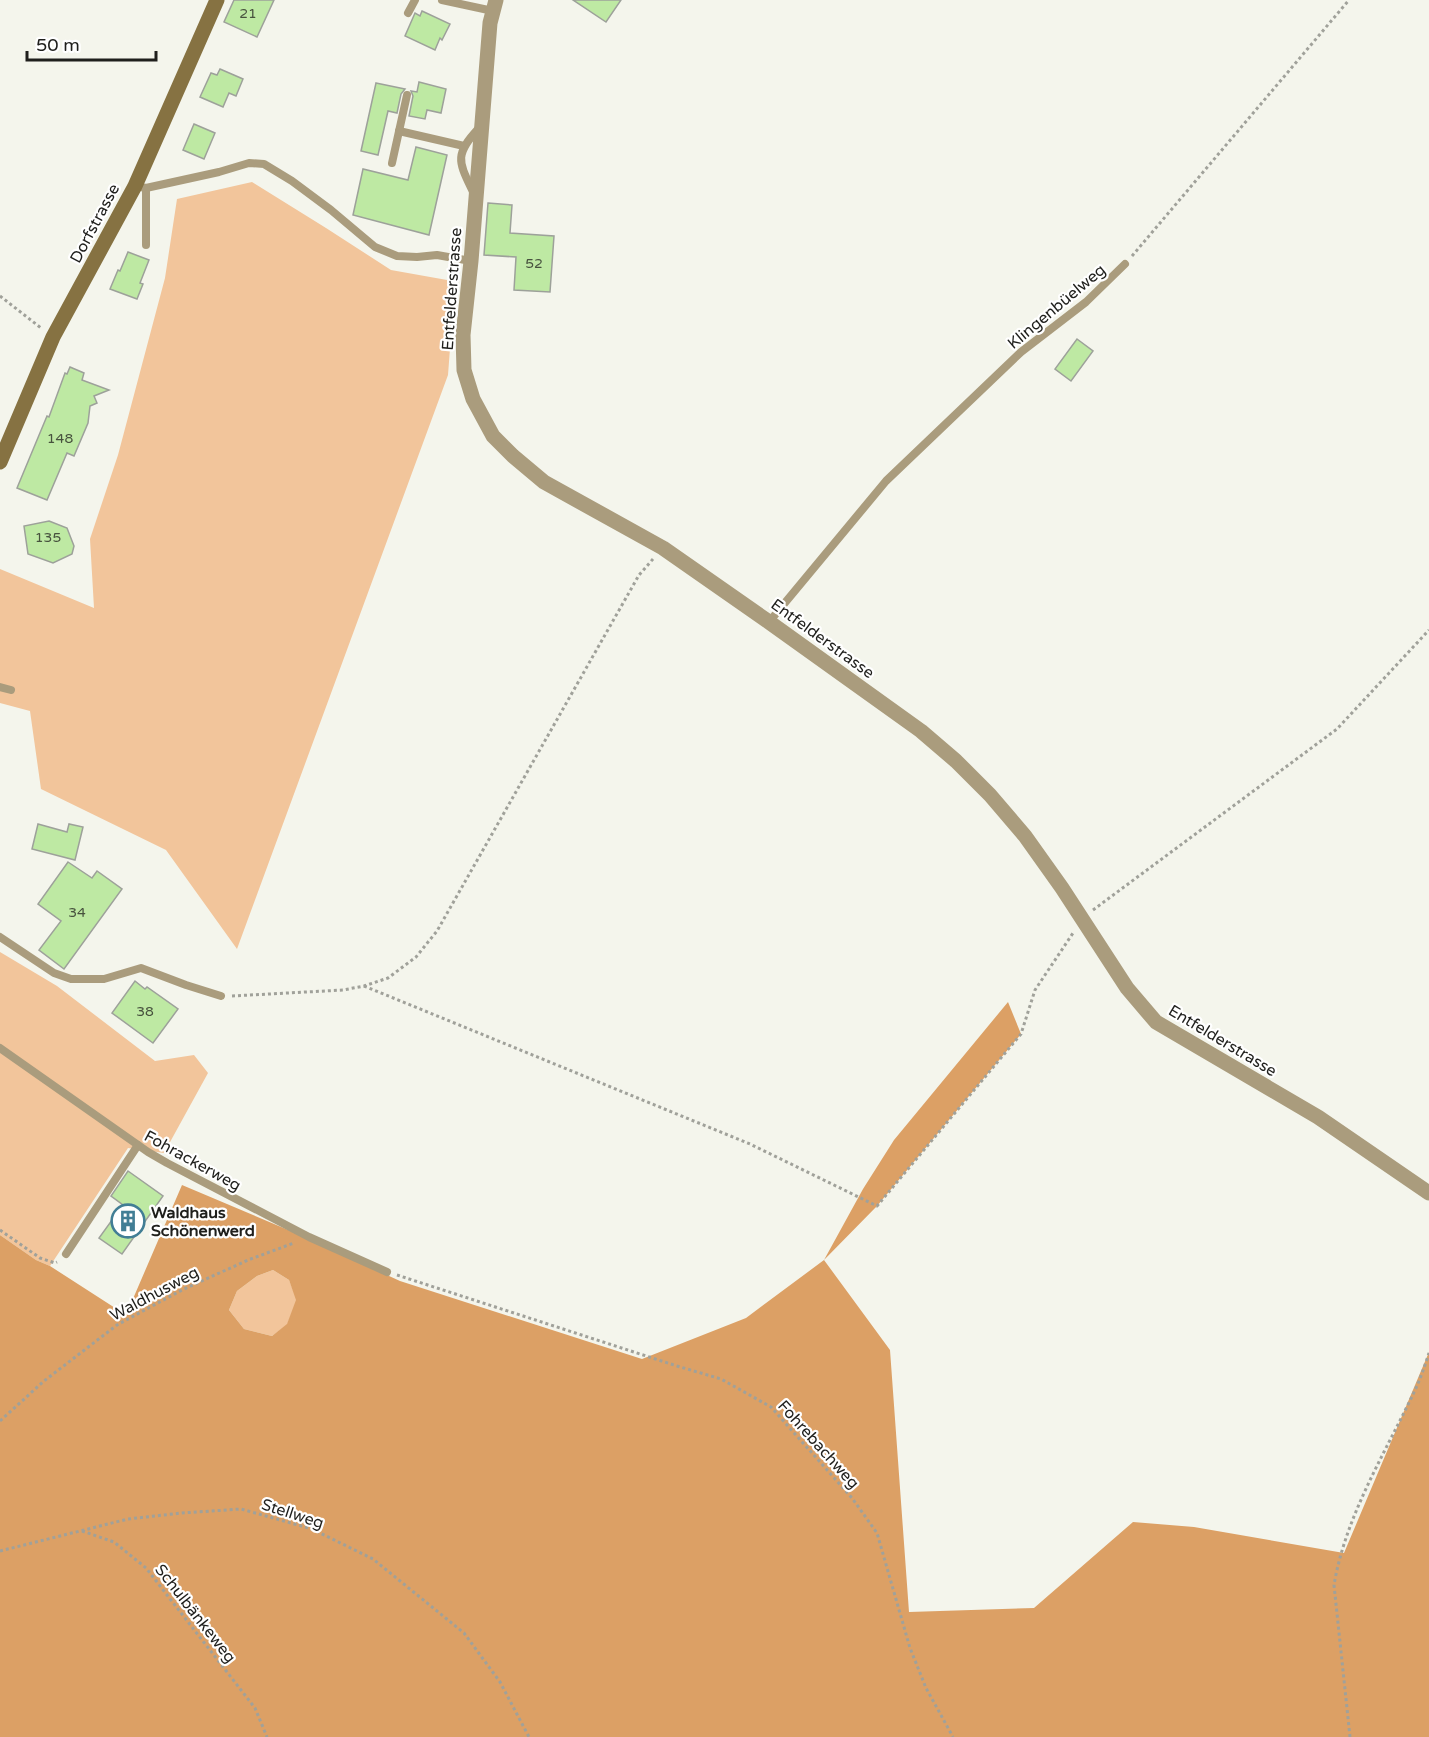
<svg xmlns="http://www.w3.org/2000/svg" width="1429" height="1737" viewBox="0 0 1429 1737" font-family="'Varela Round',sans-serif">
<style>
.green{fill:#f2c59b}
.forest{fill:#dca065;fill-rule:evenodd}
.building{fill:#bee9a3;stroke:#9da19a;stroke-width:1.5}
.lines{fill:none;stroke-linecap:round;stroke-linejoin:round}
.path{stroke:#a0a19a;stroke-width:3;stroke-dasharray:3 3;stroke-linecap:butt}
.lane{stroke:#aa9c7d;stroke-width:8}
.street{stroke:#aa9c7d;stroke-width:15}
.secondary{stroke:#867242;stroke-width:15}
.labels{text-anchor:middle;stroke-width:4.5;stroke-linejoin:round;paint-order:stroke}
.number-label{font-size:14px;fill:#47523e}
.street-label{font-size:16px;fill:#1f1f1c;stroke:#fff}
.poi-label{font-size:16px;font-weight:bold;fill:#1f1f1c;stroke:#fff;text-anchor:start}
</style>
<rect width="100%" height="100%" fill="#f4f5ec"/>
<g class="green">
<path d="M252,182L326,228L391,270L447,280L452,322L448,375L237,949L166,850L41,789L30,711L0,703V569L94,608L90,539L118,455L165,278L177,199Z"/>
<path d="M0,952L57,986L155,1061L194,1055L208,1073L164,1153L128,1148L50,1266L36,1260L0,1235Z"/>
<path d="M273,1270L289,1280L297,1300L287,1325L272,1336L244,1329L229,1310L237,1291L257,1276Z"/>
</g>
<path class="forest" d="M1008,1002L1021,1034L877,1206L824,1260L890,1350L909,1612L1034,1608L1133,1522L1194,1527L1344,1553L1429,1352V1737H0V1235L36,1260L50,1266L126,1315L182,1185L293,1232L400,1281L642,1359L746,1318L824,1260L863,1189L894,1140ZM273,1270L289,1280L296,1300L287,1324L272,1336L244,1329L229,1310L237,1291L257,1276Z"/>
<g class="building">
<path d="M234,0H274L257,37L224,22Z"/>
<path d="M573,0H621L606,22Z"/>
<path d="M422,11L450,24L442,40L440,38L435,50L405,36L415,13L420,16Z"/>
<path d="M220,69L243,79L236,96L229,93L223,107L200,97L211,73L217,75Z"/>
<path d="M419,82L446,89L441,113L427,110L425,119L409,116L413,96L411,91L417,92Z"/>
<path d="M376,83L405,89L401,94L397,113L388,111L378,155L361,151Z"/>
<path d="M194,124L215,133L204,159L183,150Z"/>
<path d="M416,147L447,155L429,235L353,215L363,169L408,180Z"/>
<path d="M488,203L512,205L510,233L554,236L550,292L514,290L516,257L484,255Z"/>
<path d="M128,252L149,260L140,283L143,284L137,299L110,289L118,270L120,271Z"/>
<path d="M1077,339L1093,351L1071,381L1055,369Z"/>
<path d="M70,367L84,373L82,380L109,390L94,396L97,403L90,406L88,423L74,456L67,453L47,500L17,488L47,416L49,417L65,373L67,374Z"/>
<path d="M49,521L67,528L74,546L72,554L53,563L28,554L24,526Z"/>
<path d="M38,824L67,832L69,824L83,827L75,860L32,849Z"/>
<path d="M68,862L92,878L97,871L122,889L64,969L39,950L61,921L38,904Z"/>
<path d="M135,981L145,989L147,987L178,1009L153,1043L112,1013Z"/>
<path d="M128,1171L163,1196L122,1254L99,1238L123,1205L111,1196Z"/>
</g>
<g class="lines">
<g class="path">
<path d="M1132,256L1349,0"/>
<path d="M0,296L41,328"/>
<path d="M1093,910L1337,729L1429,630"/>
<path d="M364,986L750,1144L877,1206L1021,1034L1035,990L1073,933"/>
<path d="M232,996L343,990L364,986L388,978L416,957L437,931L639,575L653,559"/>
<path d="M0,1230L40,1258L55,1263L57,1262"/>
<path d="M397,1275L677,1366L721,1379L771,1407L852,1498L877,1533L910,1648L926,1688L953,1737"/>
<path d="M0,1421L44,1381L117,1325L182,1290L248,1260L294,1243"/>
<path d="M82,1531L114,1542L146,1568L255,1708L267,1737"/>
<path d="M0,1551L128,1519L182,1513L241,1509L312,1529L373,1559L464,1633L500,1682L529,1737"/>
<path d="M1350,1737L1334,1585C1346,1514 1386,1452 1416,1388C1421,1377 1425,1365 1429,1353"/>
</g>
<g class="lane">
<path d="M442,0L493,11"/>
<path d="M408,13L415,0"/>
<path d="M399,131L464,146"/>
<path d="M392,163L407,95"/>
<path d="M135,186L146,188L219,172L249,163L264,164L292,181L331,210L375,247L397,256L417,257L437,255L471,261"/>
<path d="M474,194C459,162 453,156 479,128"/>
<path d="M146,245V188"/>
<path d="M769,622L886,481L1021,352L1086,302L1125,264"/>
<path d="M0,687L11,690"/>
<path d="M0,937L54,973L71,979H104L141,968L186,985L221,996"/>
<path d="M0,1048L148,1152L167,1163L309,1237L387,1272"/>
<path d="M66,1254L138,1145"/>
</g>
<path class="street" d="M496,0L490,23L471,261L463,335L464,370L473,399L493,436L513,456L544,482L663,548L769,622L921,731L956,761L990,795L1025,836L1062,888L1127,988L1156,1022L1318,1117L1429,1193"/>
<path class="secondary" d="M0,462L53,337L135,186L217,0"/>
</g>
<defs>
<g id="building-ring" transform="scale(1.725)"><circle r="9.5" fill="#fff" stroke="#427e95" stroke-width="1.5"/><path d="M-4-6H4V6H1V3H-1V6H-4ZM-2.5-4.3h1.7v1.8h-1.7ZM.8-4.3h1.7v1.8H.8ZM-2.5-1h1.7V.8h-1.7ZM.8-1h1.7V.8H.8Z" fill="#427e95"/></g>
</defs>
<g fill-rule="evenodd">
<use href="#building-ring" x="128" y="1221"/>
</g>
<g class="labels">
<g class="number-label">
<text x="248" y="18">21</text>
<text x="534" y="268">52</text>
<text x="60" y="443">148</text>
<text x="48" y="542">135</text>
<text x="77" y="917">34</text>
<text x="145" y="1016">38</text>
</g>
<g class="street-label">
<text transform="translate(94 223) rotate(-62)" y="6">Dorfstrasse</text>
<text transform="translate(451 289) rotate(-86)" y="6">Entfelderstrasse</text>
<text transform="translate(1056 306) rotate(-40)" y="6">Klingenbüelweg</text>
<text transform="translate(823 638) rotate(36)" y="6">Entfelderstrasse</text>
<text transform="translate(1223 1040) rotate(31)" y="6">Entfelderstrasse</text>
<text transform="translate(193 1160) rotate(29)" y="6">Fohrackerweg</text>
<text transform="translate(154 1293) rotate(-28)" y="6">Waldhusweg</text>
<text transform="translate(819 1444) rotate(48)" y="6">Fohrebachweg</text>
<text transform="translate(293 1513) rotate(18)" y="6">Stellweg</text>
<text transform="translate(196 1613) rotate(52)" y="6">Schulbänkeweg</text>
</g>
<g class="poi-label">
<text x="151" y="1218">Waldhaus<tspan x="151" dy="18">Schönenwerd</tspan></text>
</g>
</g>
<path d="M27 51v9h129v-9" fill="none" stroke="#1f1f1c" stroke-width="3"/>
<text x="36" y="51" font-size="18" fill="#1f1f1c" stroke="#ffffff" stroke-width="4.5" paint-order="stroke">50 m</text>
</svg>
